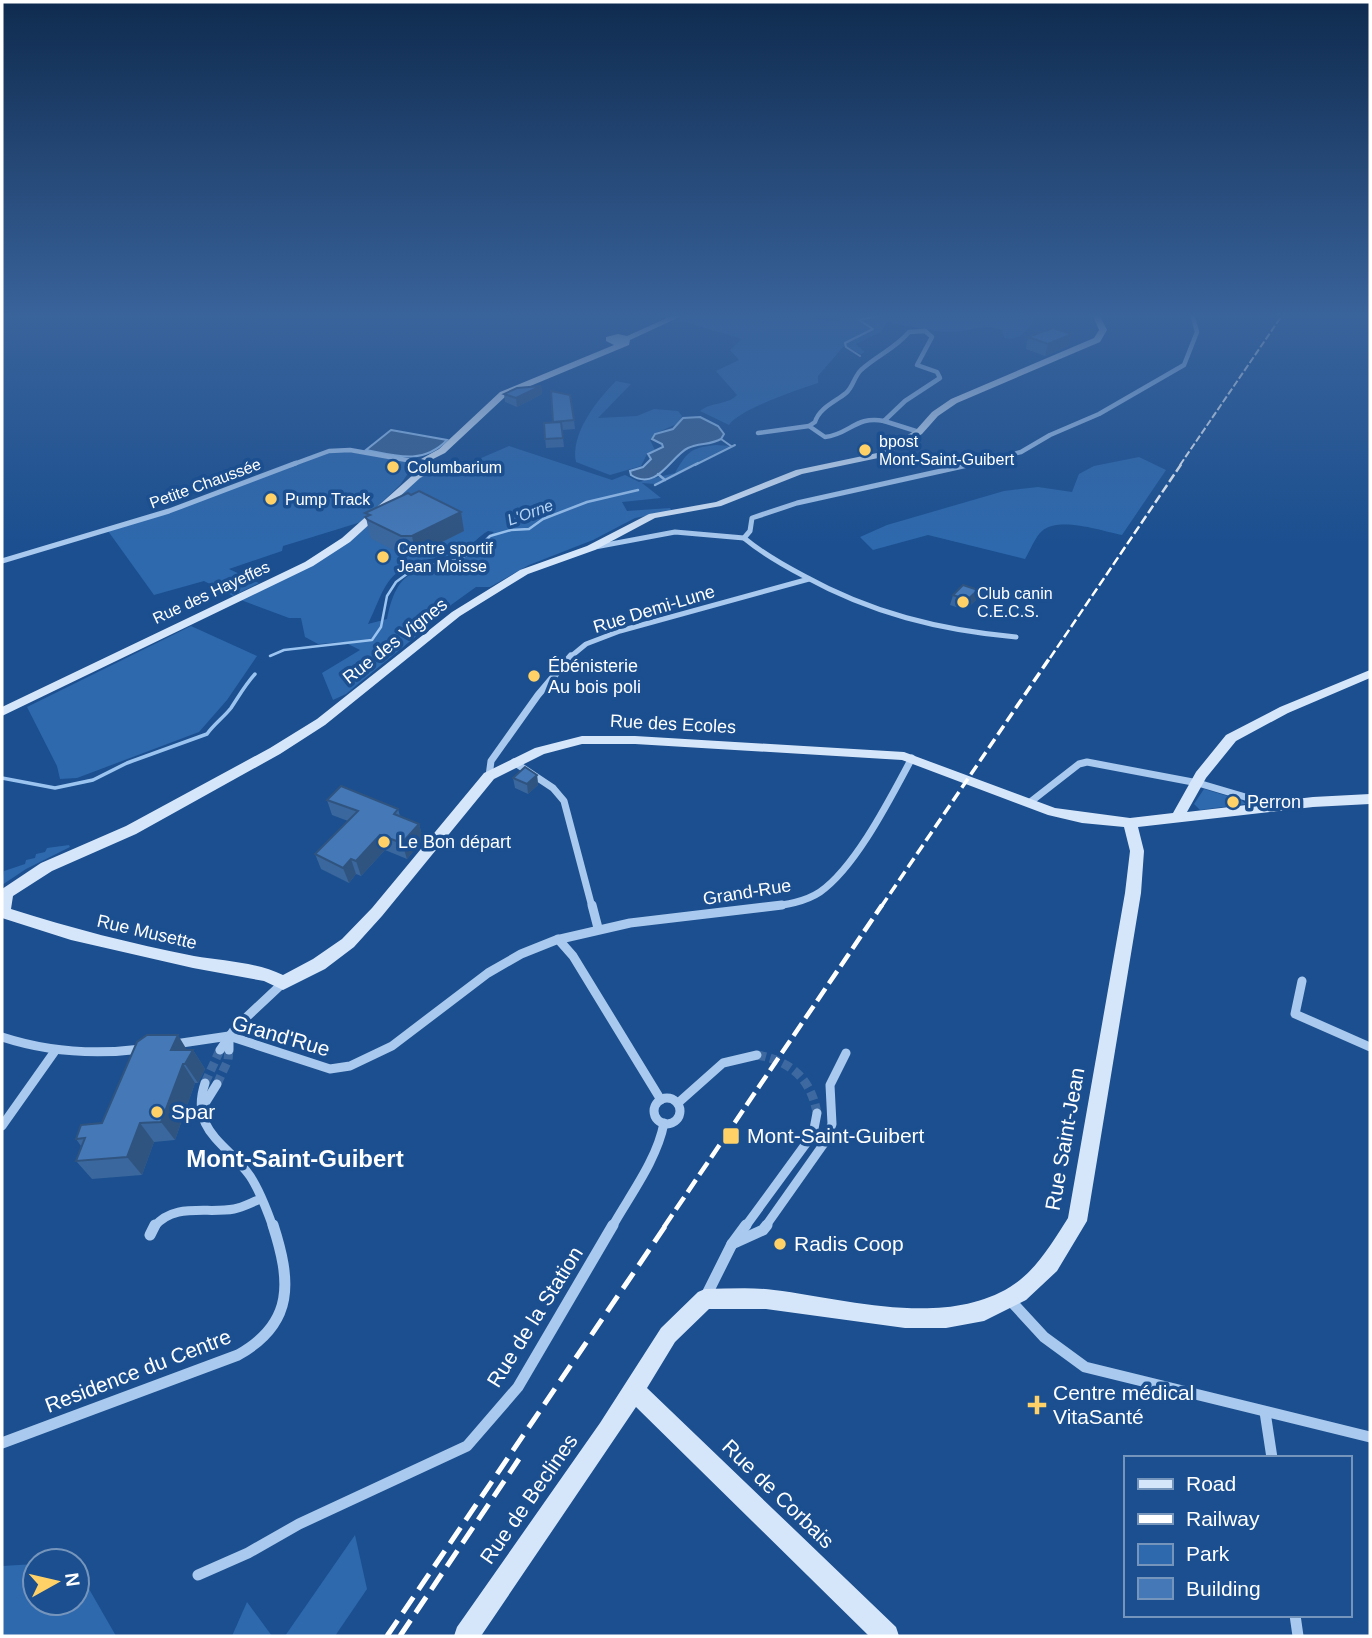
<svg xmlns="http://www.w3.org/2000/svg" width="1372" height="1638" viewBox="0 0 1372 1638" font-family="Arial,sans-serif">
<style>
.green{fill:#2e69ad;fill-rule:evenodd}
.water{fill:#3c6290;stroke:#9cc4f0;stroke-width:2}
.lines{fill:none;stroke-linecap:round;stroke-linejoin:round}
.stream-far2{stroke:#9cc4f0;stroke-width:2}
.stream-far1{stroke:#9cc4f0;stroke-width:2.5}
.stream{stroke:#9cc4f0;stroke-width:3.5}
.street-tunnel{stroke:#3d69a0;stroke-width:9;stroke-dasharray:9 4.5;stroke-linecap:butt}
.street-far4{stroke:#a9c9ee;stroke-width:4.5}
.street-far3{stroke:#a9c9ee;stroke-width:5}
.street-far2{stroke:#a9c9ee;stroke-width:7}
.street-far1{stroke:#a9c9ee;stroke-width:9}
.street{stroke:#a9c9ee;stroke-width:11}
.secondary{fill:#d6e6fa;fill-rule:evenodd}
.rail-far4{stroke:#fff;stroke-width:2;stroke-dasharray:7 2.5;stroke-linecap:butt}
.rail-far3{stroke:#fff;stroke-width:2.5;stroke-dasharray:9 3.5;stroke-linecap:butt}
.rail-far2{stroke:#fff;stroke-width:3.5;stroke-dasharray:11 5;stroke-linecap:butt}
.rail-far1{stroke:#fff;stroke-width:4.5;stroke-dasharray:15 6;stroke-linecap:butt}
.rail{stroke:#fff;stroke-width:5;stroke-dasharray:19 9;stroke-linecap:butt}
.wall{fill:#3a679d}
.shaded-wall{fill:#305480}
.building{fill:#4478b7;stroke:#305480;stroke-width:2}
.poi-dot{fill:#ffd166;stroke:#1b4f8f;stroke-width:2.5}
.labels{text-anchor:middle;stroke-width:7;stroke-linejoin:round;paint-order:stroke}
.far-poi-label{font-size:16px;fill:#fff;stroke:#1b4f8f;text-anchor:start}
.far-street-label{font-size:16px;fill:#fff;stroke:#1b4f8f}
.far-water-label{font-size:16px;font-style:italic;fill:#b5d3f5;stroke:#1b4f8f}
.street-label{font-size:18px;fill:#fff;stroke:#1b4f8f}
.poi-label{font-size:18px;fill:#fff;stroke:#1b4f8f;text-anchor:start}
.near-street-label{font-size:21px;fill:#fff;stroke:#1b4f8f}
.near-poi-label{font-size:21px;fill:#fff;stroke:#1b4f8f;text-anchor:start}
.near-quarter-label{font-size:24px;font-weight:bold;fill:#fff;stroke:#1b4f8f}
</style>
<rect width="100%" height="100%" fill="#1b4f8f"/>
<g class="green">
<path d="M692,314H768L839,322L841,314H878L867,317L895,314H1033L1034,320C1027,330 1019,342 1004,338L1002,330C984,323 971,331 953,332C936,333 904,325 887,322L881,332L856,344L865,352L861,354L844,346L818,376V383C799,389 738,410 729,425L700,411C711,402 728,405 737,395L716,371L739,360L730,350L742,339L685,322H673Z"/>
<path d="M616,381L631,384L598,418L637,416L654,409L678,411L682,416L679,423L654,434L650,440L655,450L647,454L641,466L610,475L576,462C570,434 597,400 616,381Z"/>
<path d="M716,445L730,446L655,484L642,483L661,498L622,502L627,511L670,508L672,511L635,518L593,540L529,565L490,587H476L451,605L448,610L346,694L333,700L322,673L360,650L344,642L318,644L305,637L301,618H289L241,600L311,566L425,473L472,462L509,446L612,480L625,475L639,482L675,473C688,451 690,448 716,445ZM488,531L494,532C484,540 475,550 463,556C420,576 399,560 387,619L368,624C384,592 384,570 425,560C437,557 452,557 462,551C472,545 479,536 488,531Z"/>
<path d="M343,451L403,461L408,464L409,472L400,485L361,522L293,543L283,546L282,551L229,569L259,583L233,596L204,581L154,595L108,531L328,452Z"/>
<path d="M1139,457L1166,470L1122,535C1102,531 1059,516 1042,531C1035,537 1030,551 1025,559L928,535L873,550L860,537L887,525L1004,491L1038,487L1072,492L1079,474L1094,466Z"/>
<path d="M191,626L257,656L227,700L199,732L77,778L60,779L57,766L27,707Z"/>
<path d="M1204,789L1241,800L1246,804L1200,810L1194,804Z"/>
<path d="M69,845L70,847L26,869L2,885L4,871L25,864L26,860L35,858L36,854L45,852L47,848Z"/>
<path d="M355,1535L367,1589L335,1636H285Z"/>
<path d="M35,1564V1603H77V1568L116,1636H2V1566Z"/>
<path d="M247,1602L272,1636H232Z"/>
</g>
<g class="water">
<path d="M700,417L718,426L724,434L721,439C710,445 699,443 688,448C671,456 657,492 631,475L630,471L643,467L651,459L648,454L663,447L662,444L652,439L655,434L673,429L683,418Z"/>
<path d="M391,430L447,440C423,465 396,456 366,450Z"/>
</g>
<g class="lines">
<g class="stream-far2">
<path d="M860,356L846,347L845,343L873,329L859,320L888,314"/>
<path d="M721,439L731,446"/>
<path d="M695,465L735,445"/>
</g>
<g class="stream-far1">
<path d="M658,474L665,480"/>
<path d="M655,485L698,463"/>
<path d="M270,656L284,650L372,640L381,627L387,596L396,582L415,568L456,560L475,551L490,536L511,530L529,529L543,519L587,502L638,490"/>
</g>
<path class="stream" d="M2,778L55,788L93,780L127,763L207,734C214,724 224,717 231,708C239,696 245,685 255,674"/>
<g class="street-tunnel">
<path d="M757,1055C791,1061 811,1079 817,1113"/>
<path d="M205,1083L220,1050"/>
<path d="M217,1084L228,1060L229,1050"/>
</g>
<g class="street-far4">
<path d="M925,331L932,337L917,365L937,372L940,378L905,401L884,421C856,415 849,435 825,437L809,426L815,422C819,408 835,402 846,393C853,387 854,377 861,370C876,356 896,348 909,332Z"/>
<path d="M884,421L919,432"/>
<path d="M758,433L809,426"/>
<path d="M291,465L329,451L350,450L418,462"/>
<path d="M968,465L1021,452L1050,435L1099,414L1184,365L1197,332L1192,314"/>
</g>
<g class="street-far3">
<path d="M744,538C762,553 783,565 804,576C871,613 939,630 1016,637"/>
<path d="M595,547L675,532L744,538L750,531L752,518L797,503L977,463"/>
<path d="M2,561L169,511L296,463"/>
<path d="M569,658L586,644L620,631L809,579"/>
</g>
<g class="street-far2">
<path d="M514,762L553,788L564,801L592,907"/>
<path d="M489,776L491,761L538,695L571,656"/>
<path d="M1029,803L1079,764L1087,762L1198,783L1272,805"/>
<path d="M768,907C785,905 805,902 820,892C856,867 891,797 912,758"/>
</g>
<g class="street-far1">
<path d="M592,905L598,928"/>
<path d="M558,939L573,956L661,1100"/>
<path d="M1302,981L1295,1014L1370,1047"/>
<path d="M229,1036V1050"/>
<path d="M2,1037C48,1052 94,1055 142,1049"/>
<path d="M175,1044L229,1036L330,1069L350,1066L392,1046L488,973L521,954L556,940L630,923L782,905"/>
<path d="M220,1050L236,1027L283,983"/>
<path d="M205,1083C189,1131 227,1143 250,1176C260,1191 267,1210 273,1227"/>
<circle cx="667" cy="1111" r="13"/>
<path d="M678,1103L723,1063L757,1055"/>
<path d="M202,1108L217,1084"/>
<path d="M2,1126L55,1051"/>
<path d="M154,1227C174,1202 207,1214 234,1209C244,1207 252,1202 261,1199"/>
<path d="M612,1227C630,1195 657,1160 664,1123"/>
<path d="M745,1227L813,1134L817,1113"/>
<path d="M765,1227L825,1142L832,1124L830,1085L846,1053"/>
</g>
<g class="street">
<path d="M150,1235L155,1225"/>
<path d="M732,1244L763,1230L767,1225"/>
<path d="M706,1296L732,1244L746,1225"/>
<path d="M1010,1300L1044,1337L1085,1367L1370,1437"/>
<path d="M1265,1412L1272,1458"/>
<path d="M2,1443L238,1355C295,1323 291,1281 273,1225"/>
<path d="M198,1575L248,1553L299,1524L467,1446L518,1387L613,1225"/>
<path d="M1295,1615L1298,1636"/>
</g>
<g class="secondary">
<path d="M676,314H686L630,340L629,345L506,396L445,453L429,461L421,459L439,449L500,392L614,345L606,341V337L618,334L627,336Z"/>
<path d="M1092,314H1099L1107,330L1100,342L957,403L938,416L922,434L883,457L802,474L721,506L655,518L595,550L528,574L460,616L325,725L280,754L136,834L52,871L13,896L11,909C71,928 132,944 194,956C223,961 256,962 283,975L313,959L342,939L372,908L484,773L535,748L582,736H635L904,752L1055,808L1130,818L1173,813L1196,772L1226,735L1280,707L1370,670V678L1288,713L1236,741L1206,778L1187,812L1313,797L1370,794V804L1313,807L1138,827L1144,851L1141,893L1087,1221L1057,1271L1026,1300L984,1321L946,1328H905L766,1309H709L675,1342L647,1388L896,1627L899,1636H869L636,1407L481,1636H454L457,1627L600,1423L661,1328L698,1292L705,1289C728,1289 751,1287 774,1290C847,1299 943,1328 1010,1287C1036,1271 1052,1243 1068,1218L1125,893L1130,851L1124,827L1082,823L1048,815L902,760L635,744H582L544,754L494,779L382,916L354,947L325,969L283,990L264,981L193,968L71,940L2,918V889L41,863L126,826L270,748L317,719L452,612L520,570L587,546L649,514L716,502L796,470L877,453L916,430L932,412L951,399L1094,338L1099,330Z"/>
<path d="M429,467L432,468V472L420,478L350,542L313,566L2,716V707L305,562L342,538L414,474Z"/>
</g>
<path class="rail-far4" d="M1180,465L1283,314"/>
<path class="rail-far3" d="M1050,658L1182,463"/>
<path class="rail-far2" d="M881,907L1051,656"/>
<path class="rail-far1" d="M664,1227L882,905"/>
<g class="rail">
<path d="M387,1636L666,1225"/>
<path d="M400,1636L519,1459"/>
</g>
</g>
<g class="wall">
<path d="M1028,337L1068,346L1045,356L1026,349Z"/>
<path d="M541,386L542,394L517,407L505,402L504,394Z"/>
<path d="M551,391L574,420L575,429L562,430L564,447L546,448L544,423H553Z"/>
<path d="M461,512L464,531L416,555L405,556L372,539L370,536L365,513Z"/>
<path d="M953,595L976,600L965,610L950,605Z"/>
<path d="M537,775L538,785L528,794L515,788L513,778Z"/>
<path d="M327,800L398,809L400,816L419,824L423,839L407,859L385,850L361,876L356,874L349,883L321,869L315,854L348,821L332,815Z"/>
<path d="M187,1050H193L205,1069L198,1083H195L175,1140L154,1142L142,1175L92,1179L76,1161L81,1146L76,1139L102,1123Z"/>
</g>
<g class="shaded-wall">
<path d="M1072,334L1068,346L1045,356L1048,344Z"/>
<path d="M541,386L542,394L517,407L516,398Z"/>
<path d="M461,512L464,531L416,555L412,536Z"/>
<path d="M978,590L976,600L965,610L967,600Z"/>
<path d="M537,775L538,785L528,794L527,784Z"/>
<path d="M419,824L423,839L407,859L402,843Z"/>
<path d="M380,835L385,850L361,876L356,861Z"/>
<path d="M351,859L356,874L349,883L343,868Z"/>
<path d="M178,1035L190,1055L193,1050L205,1069L198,1083L185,1064H183L195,1083L175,1140L161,1122L171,1050Z"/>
<path d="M140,1123L154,1142L142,1175L127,1157Z"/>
</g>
<g class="building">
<path d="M1053,328L1072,334L1048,344L1028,337Z"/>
<path d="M541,386L516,398L504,394L517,388Z"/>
<path d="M551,391L570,395L574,420L553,422Z"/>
<path d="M561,422L563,438L545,439L544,423Z"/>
<path d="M419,491L461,512L412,536H401L368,520L365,517L370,515L365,513L408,493L411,495Z"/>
<path d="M963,585L978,590L967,600L953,595Z"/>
<path d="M525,767L537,775L527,784L513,778Z"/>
<path d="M341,786L398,809L394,814L419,824L402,843L380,835L356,861L351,859L343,868L315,854L358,811L327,800Z"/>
<path d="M147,1035H178L171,1050H193L185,1064H183L161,1122L140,1123L127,1157L76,1161L85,1138L76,1139L81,1125L102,1123L137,1042Z"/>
</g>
<linearGradient id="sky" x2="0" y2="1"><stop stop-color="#0f2b4f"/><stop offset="0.58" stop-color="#39639b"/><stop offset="1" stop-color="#39639b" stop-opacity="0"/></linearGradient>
<rect width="1372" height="544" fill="url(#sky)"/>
<g class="poi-dot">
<circle cx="865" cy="450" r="7"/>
<circle cx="393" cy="467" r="7"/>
<circle cx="271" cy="499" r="7"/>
<circle cx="383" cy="557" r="7"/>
<circle cx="963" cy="602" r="7"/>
<circle cx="534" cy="676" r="7"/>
<circle cx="1233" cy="802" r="7"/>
<circle cx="384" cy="842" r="7"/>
<circle cx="157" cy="1112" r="7"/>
<rect x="722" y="1127" width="18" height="18" rx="3.5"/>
<circle cx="780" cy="1244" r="7"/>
<path d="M1033.5 1394.5h7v7h7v7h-7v7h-7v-7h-7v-7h7z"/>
</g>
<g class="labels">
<g class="far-poi-label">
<text x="879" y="447">bpost<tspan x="879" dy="18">Mont-Saint-Guibert</tspan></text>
<text x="407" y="473">Columbarium</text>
<text x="285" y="505">Pump Track</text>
<text x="397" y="554">Centre sportif<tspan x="397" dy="18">Jean Moisse</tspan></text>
<text x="977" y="599">Club canin<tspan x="977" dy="18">C.E.C.S.</tspan></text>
</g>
<g class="far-street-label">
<text transform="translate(205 483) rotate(-20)" y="6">Petite Chaussée</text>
<text transform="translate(211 592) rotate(-25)" y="6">Rue des Hayeffes</text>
</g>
<g class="far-water-label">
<text transform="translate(530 512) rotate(-20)" y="6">L'Orne</text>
</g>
<g class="street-label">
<text transform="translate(654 609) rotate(-17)" y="6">Rue Demi-Lune</text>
<text transform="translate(395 641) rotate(-38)" y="6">Rue des Vignes</text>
<text transform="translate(673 724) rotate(3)" y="6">Rue des Ecoles</text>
<text transform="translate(747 892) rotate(-9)" y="6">Grand-Rue</text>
<text transform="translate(147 932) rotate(13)" y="6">Rue Musette</text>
</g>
<g class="poi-label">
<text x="548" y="672">Ébénisterie<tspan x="548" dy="21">Au bois poli</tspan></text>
<text x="1247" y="808">Perron</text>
<text x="398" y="848">Le Bon départ</text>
</g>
<g class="near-street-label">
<text transform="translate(281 1036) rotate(16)" y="7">Grand'Rue</text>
<text transform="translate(1065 1139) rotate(-80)" y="7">Rue Saint-Jean</text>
<text transform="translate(535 1317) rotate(-58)" y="7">Rue de la Station</text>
<text transform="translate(138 1371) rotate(-21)" y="7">Residence du Centre</text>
<text transform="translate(778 1494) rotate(44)" y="7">Rue de Corbais</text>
<text transform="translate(529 1499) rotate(-55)" y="7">Rue de Beclines</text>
</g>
<g class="near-poi-label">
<text x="171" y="1119">Spar</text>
<text x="747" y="1143">Mont-Saint-Guibert</text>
<text x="794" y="1251">Radis Coop</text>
<text x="1053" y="1400">Centre médical<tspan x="1053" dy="24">VitaSanté</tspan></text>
</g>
<g class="near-quarter-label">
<text x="295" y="1167">Mont-Saint-Guibert</text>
</g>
</g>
<rect width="1372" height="1638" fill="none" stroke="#ffffff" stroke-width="7"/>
<rect x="1124" y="1456" width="228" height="161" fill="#1b4f8f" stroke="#7695bc" stroke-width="2"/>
<rect x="1138" y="1479" width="35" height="10" fill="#d6e6fa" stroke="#7695bc" stroke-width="2"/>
<text x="1186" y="1491" font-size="21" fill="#ffffff">Road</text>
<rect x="1138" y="1514" width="35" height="10" fill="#ffffff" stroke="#7695bc" stroke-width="2"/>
<text x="1186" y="1526" font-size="21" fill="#ffffff">Railway</text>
<rect x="1138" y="1544" width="35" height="21" fill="#2e69ad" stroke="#7695bc" stroke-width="2"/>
<text x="1186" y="1561" font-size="21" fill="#ffffff">Park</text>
<rect x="1138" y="1578" width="35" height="21" fill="#4478b7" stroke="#7695bc" stroke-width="2"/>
<text x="1186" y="1596" font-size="21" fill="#ffffff">Building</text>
<g transform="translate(56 1582) rotate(82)"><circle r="33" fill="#1b4f8f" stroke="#7695bc" stroke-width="2"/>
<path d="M0-5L12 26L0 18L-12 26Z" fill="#ffd166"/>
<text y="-10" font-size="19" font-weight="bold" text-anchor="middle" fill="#ffffff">N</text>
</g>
</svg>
